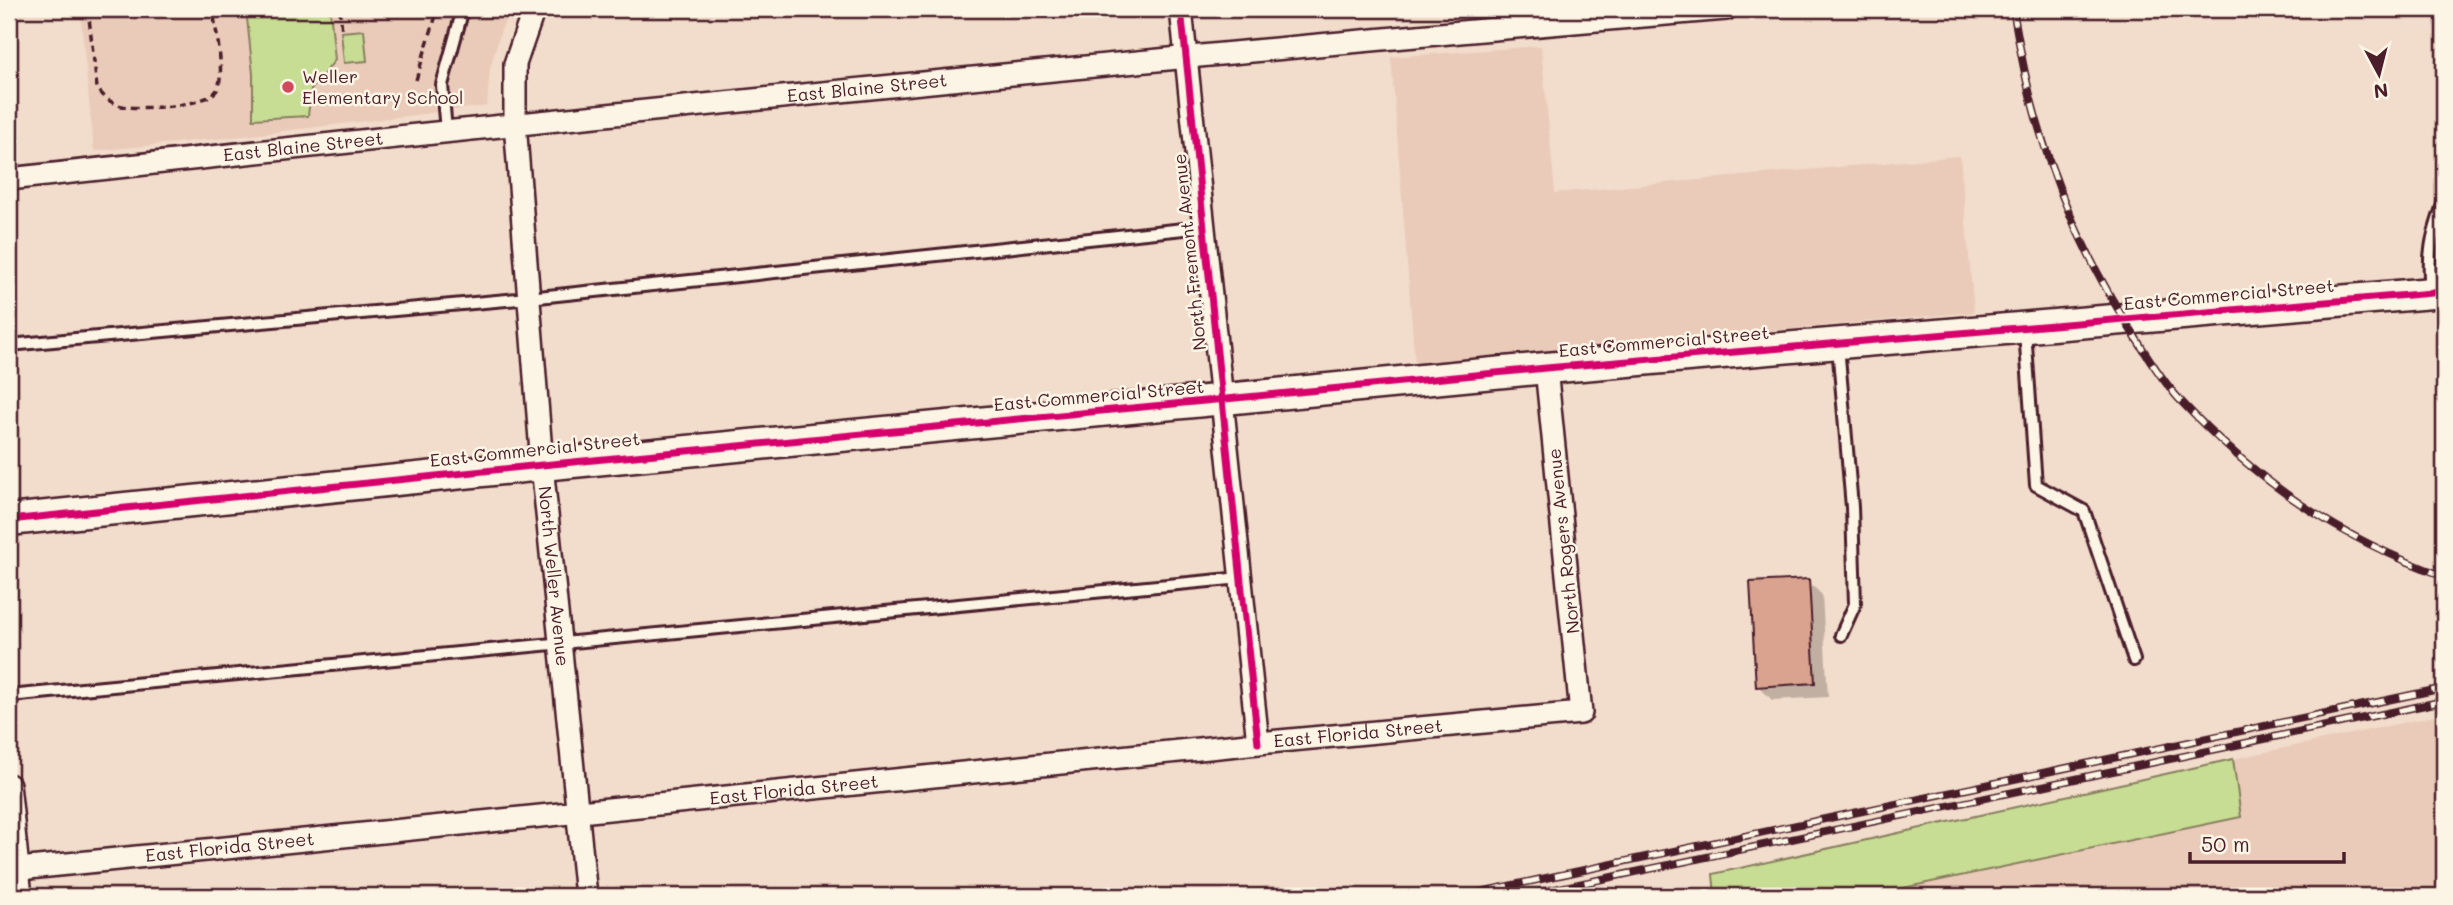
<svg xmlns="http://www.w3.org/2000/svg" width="2453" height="905" viewBox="0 0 2453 905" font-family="Mali,sans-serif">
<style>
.built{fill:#eacbb9}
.green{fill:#c6dd93;stroke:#887e5f;stroke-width:2}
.shadow{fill:#0003}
.building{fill:#d9a38f;stroke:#4a1f2b;stroke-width:2}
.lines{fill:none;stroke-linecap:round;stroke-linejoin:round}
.lane-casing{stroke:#4a1f2b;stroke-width:16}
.street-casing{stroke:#4a1f2b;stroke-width:26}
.secondary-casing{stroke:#4a1f2b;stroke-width:35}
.path{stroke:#4a1f2b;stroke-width:3.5;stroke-dasharray:7 5;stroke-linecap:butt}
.lane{stroke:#fcf5e5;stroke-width:10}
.street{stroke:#fcf5e5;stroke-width:21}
.secondary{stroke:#fcf5e5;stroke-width:30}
.rail-casing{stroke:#4a1f2b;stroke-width:8}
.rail{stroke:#fcf5e5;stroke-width:5;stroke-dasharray:16;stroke-linecap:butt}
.cycleway-casing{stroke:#fcf5e5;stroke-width:11}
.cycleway{stroke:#d6006c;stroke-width:7}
.poi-dot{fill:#d1495b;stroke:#fcf5e5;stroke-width:2.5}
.labels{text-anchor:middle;stroke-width:5;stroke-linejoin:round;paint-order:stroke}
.poi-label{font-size:18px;fill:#4a1f2b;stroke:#fcf5e5;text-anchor:start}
.street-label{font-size:18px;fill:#4a1f2b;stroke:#fcf5e5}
</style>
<rect width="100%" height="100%" fill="#f2dccb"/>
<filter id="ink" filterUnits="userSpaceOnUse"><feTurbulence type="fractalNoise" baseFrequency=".0143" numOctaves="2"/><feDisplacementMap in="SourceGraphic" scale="14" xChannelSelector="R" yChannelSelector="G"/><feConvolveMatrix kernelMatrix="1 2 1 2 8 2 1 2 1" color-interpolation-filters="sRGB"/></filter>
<g filter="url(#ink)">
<g class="built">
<path d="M80,9H512L501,30L490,68L487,106L244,136L94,151Z"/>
<path d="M1541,46L1555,193L1960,156L1974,312L1415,364L1391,57Z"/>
<path d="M2444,714V896H1865L2240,817L2233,759Z"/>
</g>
<g class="green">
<path d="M246,9H330L335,60L311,90L308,116L253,119V74Z"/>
<path d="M364,30L367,61L344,63L341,32Z"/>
<path d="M2233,759L2241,817L1865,896H1715L1713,874Z"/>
</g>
<path class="shadow" d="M1808,581L1822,595L1828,697L1772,700L1758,686Z"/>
<path class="building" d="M1809,579L1815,683L1756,687L1750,582Z"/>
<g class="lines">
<g class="lane-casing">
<g id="lane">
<path d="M446,131L442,85L463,9"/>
<path d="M2431,291C2427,254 2432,236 2444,202"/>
<path d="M2025,331L2036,485L2084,511L2134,660"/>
<path d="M9,345L529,298L1203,227"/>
<path d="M1838,346L1852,507L1855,604L1841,635"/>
<path d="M9,696L1241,578"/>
</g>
</g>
<g class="street-casing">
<g id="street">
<path id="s1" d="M534,9L515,64V123L542,465L586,896"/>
<path d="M1181,9L1258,743"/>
<path id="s2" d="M9,179C580,116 1152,57 1726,9"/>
<path d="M9,785L21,896"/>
<path id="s3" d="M9,870L1258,743L1581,713L1546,368"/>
</g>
</g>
<g class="secondary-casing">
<path id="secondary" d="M9,520L542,465L1546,368L2444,292"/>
</g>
<g class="path">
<path d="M88,9L97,88C103,96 108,101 118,105C136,111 206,107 217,90C226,73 215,29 213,9"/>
<path d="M340,9L342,32"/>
<path d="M416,80L438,9"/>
</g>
<use href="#lane" class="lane"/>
<use href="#street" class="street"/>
<use href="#secondary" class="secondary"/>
<g class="rail-casing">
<g id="rail">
<path d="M2013,9C2020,49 2027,89 2039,128C2061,204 2095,276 2139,343C2151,362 2164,382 2179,399C2256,481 2338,538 2444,576"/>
<path d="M1461,896L2444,688"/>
<path d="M1522,896L2444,701"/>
</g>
</g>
<use href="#rail" class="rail"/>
<g class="cycleway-casing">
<g id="cycleway">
<path d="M1181,9L1258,743"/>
<path d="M9,520L542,465L1546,368L2444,292"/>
</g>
</g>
<use href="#cycleway" class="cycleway"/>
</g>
</g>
<circle class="poi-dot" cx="288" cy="87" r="7"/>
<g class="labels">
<g class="poi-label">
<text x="302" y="83">Weller<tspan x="302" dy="21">Elementary School</tspan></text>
</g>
<g class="street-label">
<text dy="6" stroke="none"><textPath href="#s2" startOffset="863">East Blaine Street</textPath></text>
<text dy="6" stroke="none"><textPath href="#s2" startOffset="296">East Blaine Street</textPath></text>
<text transform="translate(1190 252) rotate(-96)" y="6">North Fremont Avenue</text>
<text transform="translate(2229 295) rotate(-5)" y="6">East Commercial Street</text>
<text transform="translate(1664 342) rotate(-5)" y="6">East Commercial Street</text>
<text transform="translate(1099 396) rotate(-5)" y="6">East Commercial Street</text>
<text transform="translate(535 450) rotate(-6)" y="6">East Commercial Street</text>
<text transform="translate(1564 541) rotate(-96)" y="6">North Rogers Avenue</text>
<text dy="6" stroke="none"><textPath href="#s1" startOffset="572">North Weller Avenue</textPath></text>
<text dy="6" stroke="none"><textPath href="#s3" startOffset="1356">East Florida Street</textPath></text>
<text dy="6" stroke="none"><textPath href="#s3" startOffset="789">East Florida Street</textPath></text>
<text dy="6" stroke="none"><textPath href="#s3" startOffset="222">East Florida Street</textPath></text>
</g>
</g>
<rect width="2453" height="905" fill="none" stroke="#fcf5e5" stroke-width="35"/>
<rect x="18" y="18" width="2418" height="870" fill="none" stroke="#4a1f2b" stroke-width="2.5" filter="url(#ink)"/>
<g transform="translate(2379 74) rotate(173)" stroke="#fcf5e5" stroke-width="5" paint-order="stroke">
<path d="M0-5L12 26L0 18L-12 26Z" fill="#4a1f2b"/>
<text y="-10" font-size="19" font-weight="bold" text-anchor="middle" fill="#4a1f2b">N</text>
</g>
<path d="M2190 852v10h154v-10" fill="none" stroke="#4a1f2b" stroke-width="3.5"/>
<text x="2201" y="852" font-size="21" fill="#4a1f2b" stroke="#fcf5e5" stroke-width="5" paint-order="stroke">50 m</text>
</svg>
